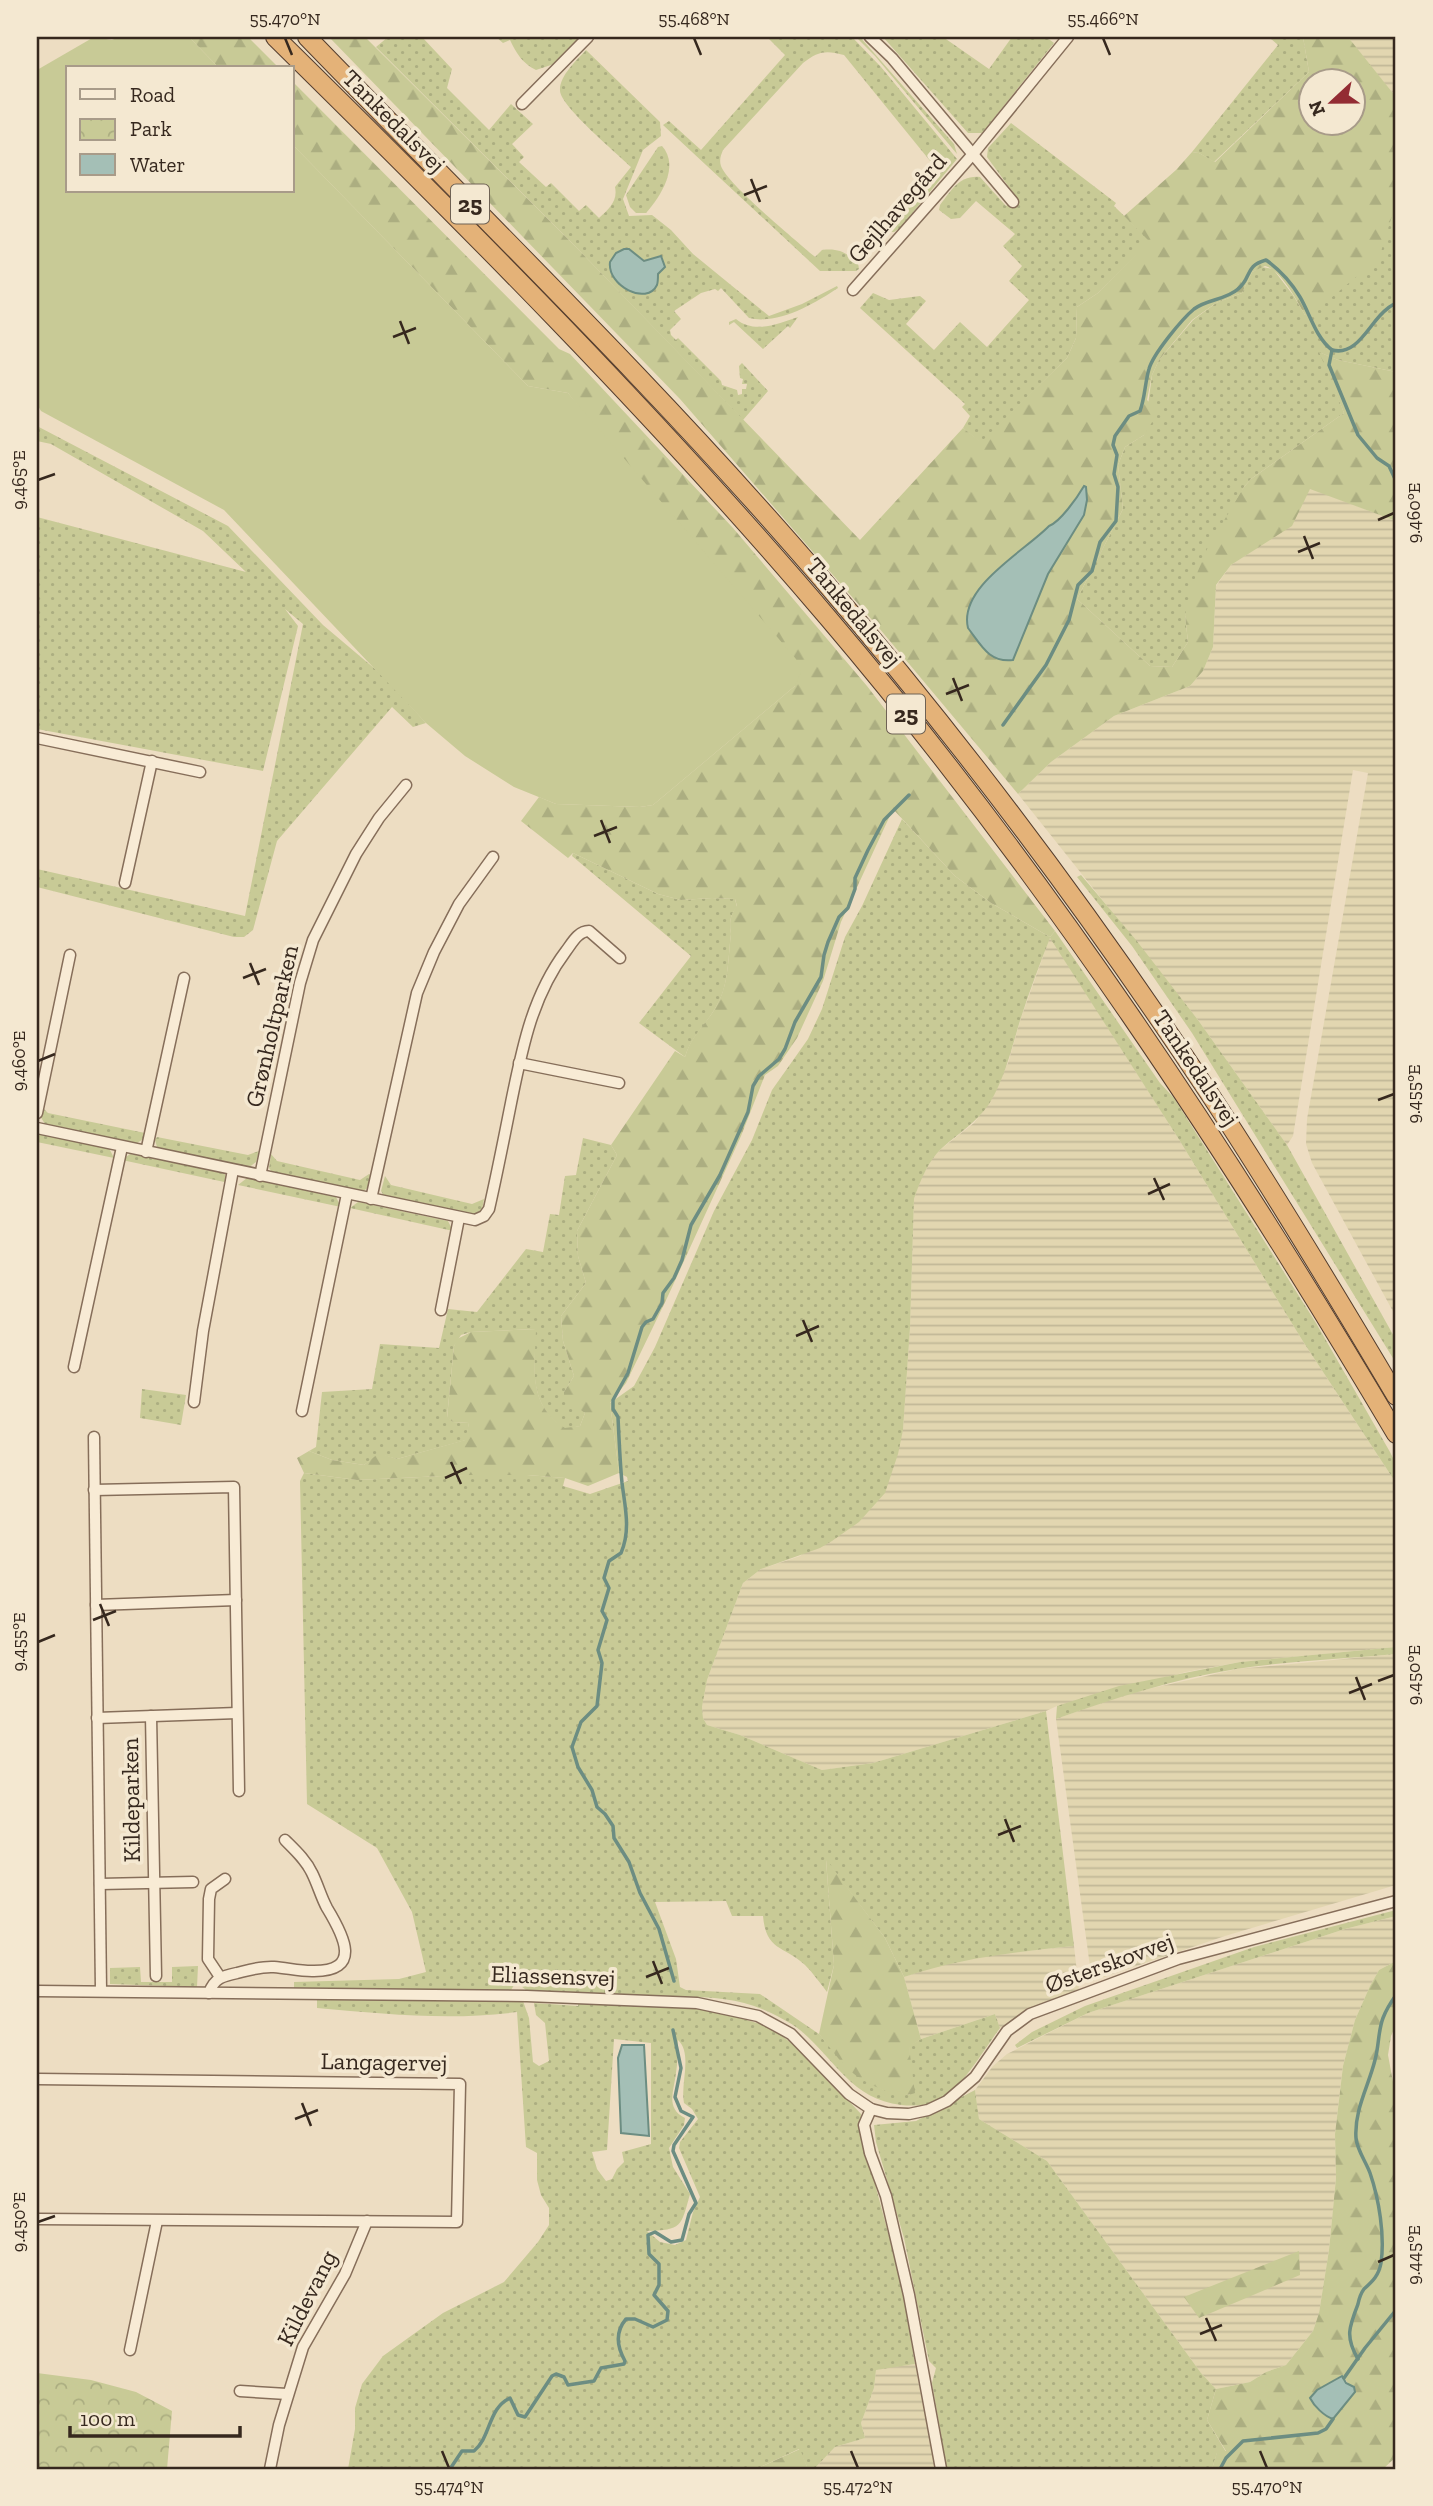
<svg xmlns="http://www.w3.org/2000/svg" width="1433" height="2506" viewBox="0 0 1433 2506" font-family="'Zilla Slab',serif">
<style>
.farmland{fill:url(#farmland-rules)}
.grass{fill:url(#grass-dots);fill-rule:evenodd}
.forest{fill:url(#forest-firs);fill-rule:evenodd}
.park{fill:url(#park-crowns)}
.pitch{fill:#c8ca96}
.water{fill:#a4bfb6;stroke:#6c8d82;stroke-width:2}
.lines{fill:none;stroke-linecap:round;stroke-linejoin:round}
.stream{stroke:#6c8d82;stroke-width:3.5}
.minor-casing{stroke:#866e5a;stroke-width:13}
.trunk-casing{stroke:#543d2e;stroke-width:20}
.minor{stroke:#f8ebd5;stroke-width:10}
.trunk{stroke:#e4b278;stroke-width:18}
.ticks{fill:none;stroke:#36281e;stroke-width:2.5}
.labels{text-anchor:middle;stroke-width:7;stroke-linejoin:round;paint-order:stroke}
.shield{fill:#f4e8d1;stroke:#6f6254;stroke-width:2}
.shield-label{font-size:23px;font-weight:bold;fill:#36281e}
.street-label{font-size:24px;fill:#36281e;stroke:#f4e8d1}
.neatline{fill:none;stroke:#36281e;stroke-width:2.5}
.ticks-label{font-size:18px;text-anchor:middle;fill:#36281e}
</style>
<defs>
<pattern id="farmland-rules" width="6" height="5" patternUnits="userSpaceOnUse" patternTransform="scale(1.75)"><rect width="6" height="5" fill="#e2d6b0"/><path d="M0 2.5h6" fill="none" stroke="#c2b897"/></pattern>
<pattern id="grass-dots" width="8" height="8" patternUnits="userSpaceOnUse" patternTransform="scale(1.75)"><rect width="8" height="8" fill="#c8ca96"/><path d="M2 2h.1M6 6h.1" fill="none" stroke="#acae81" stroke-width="1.8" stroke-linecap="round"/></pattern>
<pattern id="forest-firs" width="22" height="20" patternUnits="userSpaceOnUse" patternTransform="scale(1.75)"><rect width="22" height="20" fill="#c8ca96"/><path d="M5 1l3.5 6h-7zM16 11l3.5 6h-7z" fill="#acae81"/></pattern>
<pattern id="park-crowns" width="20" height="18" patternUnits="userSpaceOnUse" patternTransform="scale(1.75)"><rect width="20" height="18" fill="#c8ca96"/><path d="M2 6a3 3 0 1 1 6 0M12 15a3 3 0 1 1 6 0" fill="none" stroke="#acae81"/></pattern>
</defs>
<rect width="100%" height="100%" fill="#edddc2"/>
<g class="farmland">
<path d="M1348,37H1396V97L1367,62Z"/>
<path d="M1310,488L1396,521V1317L1312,1163L1306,1144L1307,1119L1368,773L1353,770L1293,1136L1287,1145L1198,1020L1018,794L1051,762L1114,716L1190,686L1203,671L1213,647L1216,586L1231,565L1291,525Z"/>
<path d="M1050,937L1178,1138L1304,1343L1396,1483V1647L1240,1662L1186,1672L1057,1706L1046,1711L873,1763L822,1770L740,1735L707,1725L703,1718L702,1707L707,1680L743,1583L761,1569L800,1556L892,1469L903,1430L910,1328L914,1199L920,1180L932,1159L941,1149L974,1123L992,1098L1008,1063L1021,1018Z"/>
<path d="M1396,1654V1885L1225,1936L1092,1981L1056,1719L1126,1694L1237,1669Z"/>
<path d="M1396,1916V1961L1379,1970L1370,1986L1355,2020L1343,2066L1335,2134L1336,2178L1329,2250L1319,2313L1313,2331L1286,2365L1266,2372L1250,2382L1216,2389L1201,2373L1047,2161L979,2119L975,2090L993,2066L1007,2054L1088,2013L1345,1929Z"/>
<path d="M1074,1946L1079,1989L1028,2010L1000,2028L995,2014L921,2039L904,1977L935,1966L986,1955Z"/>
<path d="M915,2364L935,2469H814L835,2447L865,2438L861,2423L874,2388L876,2369Z"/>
</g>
<g class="grass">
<path d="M388,37H422L452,69L447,88L489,130L511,104L533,124L512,144L524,157L519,162L546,187L551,183L579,211L586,205L599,218C609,209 618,201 615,187L631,167C618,154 561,107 560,91C559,76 577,60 586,50L660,122L661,136L643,150L623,199L629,216L652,215L671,230L693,254L769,316L802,304L837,286L838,288C814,304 778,325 749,318L721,288L718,291L715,289L701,293L674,311L681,319L670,330L671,335L676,340L678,338L721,381L722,385L737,390L738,395L742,394V389H746L747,384H742L743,379L740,378L739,366L742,363L768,391L743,420L573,244L376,47Z"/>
<path d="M496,37H575L578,39L554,64L536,70C523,64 516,53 510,40L503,43Z"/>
<path d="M767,37H852L881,67L957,159L900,228L894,232L880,231L935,167L844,55C826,50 818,51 803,63L723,150C721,155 719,160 721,166C727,184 797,241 815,257L822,250C838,248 846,252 858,263L859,269L856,271H820L663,125L669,121L701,150L785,55Z"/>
<path d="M856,37H860L954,144L957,154L875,56Z"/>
<path d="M883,37H943L989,69L1012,37H1046L1054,43L982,133H968Z"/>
<path d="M1269,37H1303L1309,72L1214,162L1199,153L1192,152L1278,45Z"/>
<path d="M1011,123L1116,203L1114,206L1150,241L1098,293L1077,307L1076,338L1067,358L981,443L963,428L970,416L962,407L965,404L860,308L873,293L889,300L920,296L926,301L906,324L934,350L960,322L987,347L1029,300L1009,281L1022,266L1003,246L1015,234L976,201L960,218L951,219L939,210L940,205C952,190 959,175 980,177L1006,206L1017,198L987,157L988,148Z"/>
<path d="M662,146C680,166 661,196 646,213H636L630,207L626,195L658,147Z"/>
<path d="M1396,203V372L1338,360L1321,353L1344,413L1251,479L1244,487L1185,615L1188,642L1172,667L1150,666L1077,599L1123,509L1118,465L1125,447L1144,435L1152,375L1159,360L1193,320L1216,303L1242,293L1252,272L1262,267L1273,269L1293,295L1305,315Z"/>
<path d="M798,317L790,328L788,326L763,349L734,322L729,325V322L736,319C754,334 778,324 798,317Z"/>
<path d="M37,426L228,526L323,625L381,674L426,723L413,727L392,707L277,841L253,930L244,937H234L37,887V869L245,916L303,624L285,609L298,626L263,771L37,729V517L246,572L203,531L51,444L37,441Z"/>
<path d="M902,819L955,876L991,903L1050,937L1055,931L1160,1083L1174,1098L1316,1323L1390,1452L1396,1464V1483L1304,1343L1178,1138L1050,938C1039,966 1028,995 1019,1024C1011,1051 1004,1080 989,1104C976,1123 959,1133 942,1148C928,1161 920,1181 914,1199L910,1328L903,1430L898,1454L885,1493L859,1522L832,1541L820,1548L761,1569L743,1583L707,1680L702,1707L703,1718L707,1725L740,1735L822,1770L873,1763L1046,1711L1074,1946C1016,1952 960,1958 904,1977L885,1938L826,1860L834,1965L827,1992C820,1983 813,1973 805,1965C783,1945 766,1951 763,1916H732L726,1901L655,1902L676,1959L680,1987L686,1990L760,1994L819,2034L850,2070L882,2089L910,2095L909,2046L921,2039L995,2014L1000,2028C982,2052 964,2086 938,2101C928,2106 912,2106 901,2105C851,2099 835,2059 800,2030C790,2022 774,2014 762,2009C735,1997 697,1996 667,1997L670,2007L712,2010L771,2027L805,2054L861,2114L860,2128L901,2281L915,2364L876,2370L874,2388L861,2423L865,2438L835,2447L814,2469H808L799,2449L756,2469H348L355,2429V2408L362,2384L383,2356L443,2313L504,2282L538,2242L549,2225V2208L541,2195L537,2180V2153L526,2147L517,2012C450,2021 384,2014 317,2008V2000L523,2001L529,2018L533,2062L539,2066L549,2061L545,2023L536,2015L534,2003L578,2006L580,1993L526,1990L516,1982L511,1990L506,1991L294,1990V1982L399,1979L426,1972L412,1912L377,1848L307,1804L300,1481L304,1473L357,1480L464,1475H527L565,1478L563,1486L590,1494L628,1481L627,1477L619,1473L610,1403L634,1386L655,1347L714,1211L752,1140L772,1090L808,1039L822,1009L845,937L862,906ZM614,2039L651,2043V2144L622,2152L624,2162L617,2169L612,2179L606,2181L597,2169L592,2152L607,2150ZM678,2040C693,2054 680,2084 684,2103L692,2109L698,2119L680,2142L679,2148L700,2197L693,2212L686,2240L675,2245L660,2242L647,2231C682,2230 681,2227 690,2194L673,2167L669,2148L684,2125L685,2118C665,2108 674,2091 676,2073C678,2062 677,2051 678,2040Z"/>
<path d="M573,853L658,894L681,900L712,898L735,899L737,907C730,915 729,923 731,934C728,957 729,985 717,1005C707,1024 691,1036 685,1057L639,1023L691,956L572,856Z"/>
<path d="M1081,875L1136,940L1198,1020L1287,1145L1396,1340V1363L1192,1033L1132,946L1077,877Z"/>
<path d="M43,1108L48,1113L145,1133V1138L137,1143L45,1124L40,1116Z"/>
<path d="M37,1134L109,1148L114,1158L37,1142Z"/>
<path d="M157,1137L248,1155L259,1151L256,1162L248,1168L157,1147L155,1140Z"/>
<path d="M583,1138L611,1145L617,1155L577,1231L578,1256L586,1283L561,1316L563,1341L574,1376L564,1392L585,1413L580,1426L565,1429C527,1404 535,1368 535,1329L471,1332L461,1335L454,1346L447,1417L453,1422L469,1423L466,1440L397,1459L379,1454L364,1465L332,1460L309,1451L316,1447L322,1392L372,1389L380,1344L439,1348L448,1309L477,1312L526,1249L543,1252L550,1214L559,1215L565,1176L576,1175Z"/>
<path d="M130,1154L224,1173L229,1183L122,1160Z"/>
<path d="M271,1154L277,1161L360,1180L369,1174L372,1176L370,1186L362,1192L272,1172L269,1168Z"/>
<path d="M385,1176L391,1185L472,1204L484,1199L482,1210L471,1215L384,1196L381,1191Z"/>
<path d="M247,1178L336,1197L341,1207L238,1185Z"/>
<path d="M358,1202L448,1221L453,1231L350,1208Z"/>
<path d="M142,1389L186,1395L181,1425L140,1418Z"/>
<path d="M1396,1647V1654C1343,1659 1289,1661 1236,1669C1174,1679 1115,1698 1056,1719L1057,1706L1119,1686L1240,1662Z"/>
<path d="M1396,1910V1916L1345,1929L1088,2013L1017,2048L1015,2045L1032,2032L1085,2006L1254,1947Z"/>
<path d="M198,1966L197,1987L110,1984V1968L140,1967L141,1982H172V1967Z"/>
<path d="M975,2090L979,2119L1047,2161L1201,2373L1216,2389L1207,2420L1226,2452L1217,2453L1212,2469H947L932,2383L936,2368L929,2361L904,2238L876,2142L874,2125L916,2121Z"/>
</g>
<g class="forest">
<path d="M189,37H248L279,68H219Z"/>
<path d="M329,37H365L573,244L860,540L963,428L981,442L1067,358L1076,338L1077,307L1098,293L1149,241L1124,216L1176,170L1192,152L1199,153L1215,162L1309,72L1303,37H1348L1396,97V203L1379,258L1326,302L1305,315C1297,301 1281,270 1265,266L1252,272L1242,293L1216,303L1192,320L1159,360L1152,375L1147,400L1159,411L1144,435L1125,447L1118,465L1123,509L1077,599L1150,666L1172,667L1188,642L1185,615L1193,583L1207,549L1244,487L1251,479L1344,413L1319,352L1338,360L1396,372V521L1310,489L1292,526L1231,565L1216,585L1213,647L1203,671L1190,686L1114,716L1051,762L1018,794L879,628L680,399ZM1310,80H1352V122H1310Z"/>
<path d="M292,81L559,349L570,354L733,528L867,686L1055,931L1050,937L991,903L955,876L893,809L841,922L823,981L797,1038L778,1066L765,1075L741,1136L668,1296L626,1383L610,1403L619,1473L588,1486L565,1478L527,1475H464L357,1480L304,1473L297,1458L309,1451L332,1460L364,1465L379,1453L397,1459L465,1440L469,1423L453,1422L447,1418L454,1346L457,1339L471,1332L536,1329C535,1368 527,1404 565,1428L580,1426L585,1413L564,1398V1392L574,1376L563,1341L561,1316L586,1283L578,1256L577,1231L617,1155L611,1145L675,1051L685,1057C691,1035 707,1024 717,1005C729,984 728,957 731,934C729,923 730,915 737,906L735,899L712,898L681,900L658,894L573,853L568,858L521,821L539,797L556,804L640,807L653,805L795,686L568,393L528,386L292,144Z"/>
<path d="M826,1859L885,1938L904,1977L921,2039L909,2047L915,2093C897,2101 861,2081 848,2069C837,2058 828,2045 819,2034L834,1965Z"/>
<path d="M1396,1961V2025L1391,2036L1388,2055L1396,2098V2457L1383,2469H1212L1217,2452L1226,2451L1207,2420L1216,2389L1250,2382L1266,2372L1286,2365L1313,2331L1319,2313L1329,2250L1336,2178L1335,2134L1343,2066L1355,2020L1370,1986L1379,1970ZM1339,2377L1344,2378L1355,2392L1333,2419L1323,2414L1318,2406L1329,2383Z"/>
<path d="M1299,2251L1300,2275L1199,2318L1184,2297Z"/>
<path d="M800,2449L808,2469H756Z"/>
</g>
<path class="park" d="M37,2373L91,2380L136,2392L172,2411L167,2469H37Z"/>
<path class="pitch" d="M94,37L112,40L119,37H189L219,68H68V191H292V144L528,386L568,393L796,659L801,672L795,686L653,805L640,807L556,804L514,787L465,756L426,723L224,510L41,411L37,404V70Z"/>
<g class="water">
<path d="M624,249H629L644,261L661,256L665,267L658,274C658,278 658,282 657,285C647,306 607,286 610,262L616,253Z"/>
<path d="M1084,486L1086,487L1087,500L1084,515L1048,574L1013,660C989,663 981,645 968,628C958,587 1025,551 1049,526C1060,522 1077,498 1084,486Z"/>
<path d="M622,2045H644L649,2136L621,2133L618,2058Z"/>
<path d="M1342,2376L1346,2383L1354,2387L1355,2392L1333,2419C1324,2416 1314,2406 1310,2398L1317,2390Z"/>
</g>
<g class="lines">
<g class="stream">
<path d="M1332,350L1329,365L1358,435L1377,458L1389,466L1396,481"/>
<path d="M1332,350C1358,357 1370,321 1387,309C1390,306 1393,305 1396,303"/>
<path d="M1003,725L1046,665L1069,620L1078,585L1092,571L1100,542L1116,521L1118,487L1114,474L1117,455L1113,445L1115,436L1129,416L1140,411C1145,398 1145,382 1149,369C1153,354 1182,319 1194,309C1207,299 1226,300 1238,289C1252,278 1244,266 1266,260C1280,270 1291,282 1300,297C1310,314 1316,338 1332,350"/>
<path d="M674,1981L659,1929L640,1893L629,1862L614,1838L613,1826L605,1814L597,1807L592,1790L578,1767L572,1747L581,1722L597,1706L602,1663L598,1650L607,1620L602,1611L609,1588L604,1578L609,1561L621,1553C631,1530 625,1507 622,1483C620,1462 619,1439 618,1417L613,1409V1400L628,1373L642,1327L646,1322L653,1319L662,1303L663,1293L674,1278L682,1260L691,1225L720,1175L748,1112L753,1086L759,1076L779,1059L785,1049L795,1022L821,977L824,955L828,942L839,917L848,908L855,889V878L868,850L884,820L909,795"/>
<path d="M1358,2359C1345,2337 1349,2327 1358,2304C1359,2299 1361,2293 1364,2289C1373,2281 1379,2275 1381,2263C1385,2236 1379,2199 1370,2173C1366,2162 1357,2150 1356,2138C1354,2110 1369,2085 1375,2060C1379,2046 1378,2031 1383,2018C1386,2010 1391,2002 1396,1995"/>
<path d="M1344,2378L1365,2348L1396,2310"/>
<path d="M450,2469L462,2451H474C491,2437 488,2408 510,2398L518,2415L525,2417L552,2376L556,2374L564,2377L568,2385L594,2381L601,2368L624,2364L625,2361C617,2347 615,2332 626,2319H635L653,2327L667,2320L668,2311L654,2295L659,2285V2264L649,2254L648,2235L655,2232L671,2242L682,2240L689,2214L696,2203L673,2151L674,2145L693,2117L681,2111L675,2097L681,2068L673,2030"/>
<path d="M1220,2469L1226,2458L1243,2441L1318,2433L1326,2429L1333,2419"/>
</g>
<g class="minor-casing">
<g id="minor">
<path d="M870,37L892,58L1013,202"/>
<path d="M522,104L588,37"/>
<path d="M853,290L973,154L1068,37"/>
<path d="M37,738L200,772"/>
<path d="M125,883L152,761"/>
<path d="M519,1063L619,1083"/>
<path d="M37,1113L70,955"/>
<path d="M37,1128L475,1220L484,1216L489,1209C497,1174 504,1138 511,1103C522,1049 532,996 566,951C572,943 578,931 589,931L620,958"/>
<path d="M146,1152L184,978"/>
<path d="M260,1176L300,983L313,940L356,854L379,818L406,785"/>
<path d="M371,1199L417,993L434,952L459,904L493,857"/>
<path d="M441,1310L459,1218"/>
<path d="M74,1367L122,1147"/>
<path d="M194,1402L203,1331L233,1170"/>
<path d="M302,1411L347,1194"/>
<path d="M94,1437L101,1990"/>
<path d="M94,1490L234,1487L239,1791"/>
<path d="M96,1605L236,1600"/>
<path d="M151,1716L156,1976"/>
<path d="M97,1718L237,1713"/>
<path d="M100,1884L193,1882"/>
<path d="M220,1977L208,1959L209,1899L211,1889L225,1879"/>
<path d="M37,1991L527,1996L697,2003L758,2016L791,2034L849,2094L871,2109L864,2125L870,2153L886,2196L909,2295L941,2469"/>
<path d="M209,1993C214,1978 223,1976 237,1973C249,1970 262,1966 274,1967C287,1968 299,1971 312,1971C363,1972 344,1936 327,1908C321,1897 318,1885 312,1873C306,1860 295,1850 285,1840"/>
<path d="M37,2079L460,2084L457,2222L37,2219"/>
<path d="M871,2109L887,2113L909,2114L928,2110L947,2101L975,2077L1007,2031L1030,2014L1178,1959L1396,1901"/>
<path d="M130,2350L157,2221"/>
<path d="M240,2391L287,2394"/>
<path d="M270,2469L279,2425L303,2347L345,2274L367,2221"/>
</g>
</g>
<g class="trunk-casing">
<g id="trunk">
<path d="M275,37C466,225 656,415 829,619C1044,872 1227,1149 1396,1434"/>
<path d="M307,37C480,216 659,389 821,578C960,740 1089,912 1207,1090C1273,1190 1335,1293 1396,1396"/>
</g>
</g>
<use href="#minor" class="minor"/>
<use href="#trunk" class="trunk"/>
</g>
<path class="ticks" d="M285,38L292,55M694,38L701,55M1103,38L1110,55M751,179L760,202M744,195L767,186M400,321L409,344M393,337L416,328M38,480L55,474M1378,520L1394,513M1304,536L1313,559M1298,552L1320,543M953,678L962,701M946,694L969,685M601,820L610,843M594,836L617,827M250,963L259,985M243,978L266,969M38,1061L55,1054M1378,1100L1394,1094M1154,1178L1164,1200M1148,1194L1170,1184M803,1320L812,1342M796,1336L819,1326M451,1462L461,1484M445,1478L467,1468M100,1604L109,1626M93,1620L116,1611M38,1642L55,1635M1356,1677L1365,1700M1378,1681L1394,1675M1349,1693L1372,1684M1005,1819L1014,1842M998,1835L1021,1826M653,1961L662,1984M646,1977L669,1968M302,2103L311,2126M295,2119L318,2110M38,2222L55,2216M1378,2262L1394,2255M1206,2318L1216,2341M1200,2334L1222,2325M442,2451L449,2468M851,2451L858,2468M1260,2451L1267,2468"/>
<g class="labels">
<g class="shield">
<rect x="451" y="184.5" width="38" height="39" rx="5"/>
<rect x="887" y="694.5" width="38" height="39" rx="5"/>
</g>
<g class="shield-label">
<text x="470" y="212">25</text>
<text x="906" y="722">25</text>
</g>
<g class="street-label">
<text transform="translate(394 121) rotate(45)" y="8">Tankedalsvej</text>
<text transform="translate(897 208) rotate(-49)" y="8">Gejlhavegård</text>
<text transform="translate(854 612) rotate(50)" y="8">Tankedalsvej</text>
<text transform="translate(272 1026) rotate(-77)" y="8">Grønholtparken</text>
<text transform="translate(1196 1068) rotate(56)" y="8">Tankedalsvej</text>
<text transform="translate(131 1800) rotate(-91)" y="8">Kildeparken</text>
<text transform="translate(1109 1963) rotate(-20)" y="8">Østerskovvej</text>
<text transform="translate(553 1976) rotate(2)" y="8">Eliassensvej</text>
<text transform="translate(384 2062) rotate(1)" y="8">Langagervej</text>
<text transform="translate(307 2298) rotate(-63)" y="8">Kildevang</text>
</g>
</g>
<rect width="1433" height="2506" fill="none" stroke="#f4e8d1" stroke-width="77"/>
<rect x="66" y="66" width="228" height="126" fill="#f4e8d1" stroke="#a89b89" stroke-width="2"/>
<rect x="80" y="89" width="35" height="10" fill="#f8ebd5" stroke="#a89b89" stroke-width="2"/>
<text x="130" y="102" font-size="21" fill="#36281e">Road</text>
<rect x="80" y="119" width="35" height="21" fill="url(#park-crowns)" stroke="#a89b89" stroke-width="2"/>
<text x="130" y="136" font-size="21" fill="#36281e">Park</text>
<rect x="80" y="154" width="35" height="21" fill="#a4bfb6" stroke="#a89b89" stroke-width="2"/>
<text x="130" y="172" font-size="21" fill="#36281e">Water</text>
<g transform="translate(1332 102) rotate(248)"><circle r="33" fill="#f4e8d1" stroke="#a89b89" stroke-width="2"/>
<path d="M0-5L12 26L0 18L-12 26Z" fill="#932c33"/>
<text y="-10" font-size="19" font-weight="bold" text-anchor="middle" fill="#36281e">N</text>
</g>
<path d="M70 2426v10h170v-10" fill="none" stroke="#36281e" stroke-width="3.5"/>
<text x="80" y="2426" font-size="21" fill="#36281e" stroke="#f4e8d1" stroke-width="5" paint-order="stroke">100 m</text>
<rect x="38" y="38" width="1356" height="2430" class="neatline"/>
<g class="ticks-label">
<text x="285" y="25">55.470°N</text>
<text x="694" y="25">55.468°N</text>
<text x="1103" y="25">55.466°N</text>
<text transform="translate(19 480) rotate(-90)" y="6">9.465°E</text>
<text transform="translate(1414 513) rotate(-90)" y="6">9.460°E</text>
<text transform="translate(19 1061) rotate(-90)" y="6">9.460°E</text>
<text transform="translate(1414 1094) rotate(-90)" y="6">9.455°E</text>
<text transform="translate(19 1642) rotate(-90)" y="6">9.455°E</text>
<text transform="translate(1414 1675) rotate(-90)" y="6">9.450°E</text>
<text transform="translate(19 2222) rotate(-90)" y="6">9.450°E</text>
<text transform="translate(1414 2255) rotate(-90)" y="6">9.445°E</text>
<text x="449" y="2493">55.474°N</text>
<text x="858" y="2493">55.472°N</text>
<text x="1267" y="2493">55.470°N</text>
</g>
</svg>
